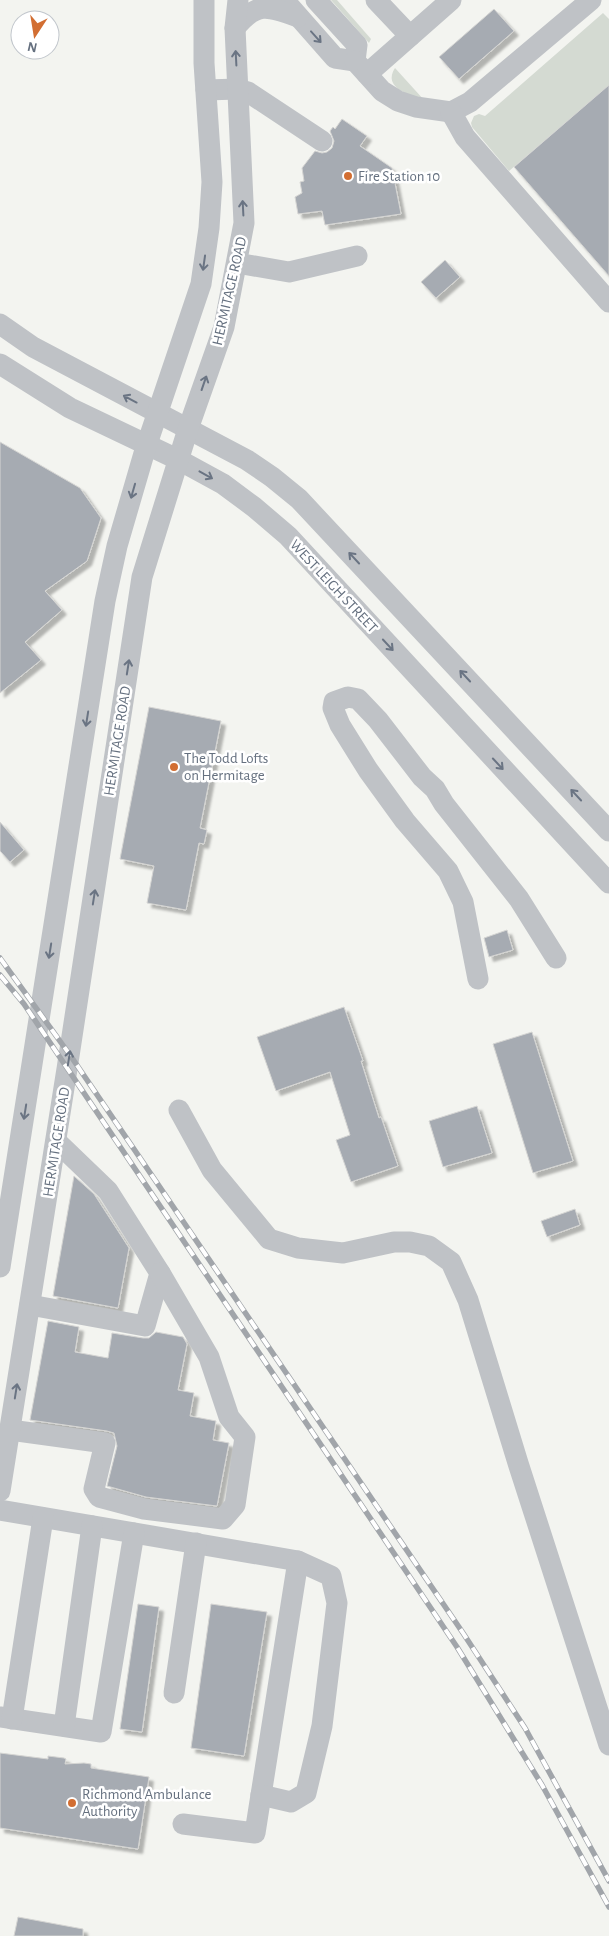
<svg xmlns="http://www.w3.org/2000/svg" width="609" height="1936" viewBox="0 0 609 1936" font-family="'Alegreya Sans',sans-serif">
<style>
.green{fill:#d4dad2}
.building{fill:#a6abb2;stroke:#d5d5d3;filter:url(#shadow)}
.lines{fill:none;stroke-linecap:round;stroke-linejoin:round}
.minor{stroke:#bfc2c6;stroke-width:21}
.rail-casing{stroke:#a1a5aa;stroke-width:5.5}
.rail{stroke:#fff;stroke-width:4;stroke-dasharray:11;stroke-linecap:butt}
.oneway{stroke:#6a7483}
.poi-dot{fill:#d26e32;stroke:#fff;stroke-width:2}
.labels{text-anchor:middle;stroke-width:5;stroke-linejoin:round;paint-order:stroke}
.poi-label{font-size:15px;fill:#65707f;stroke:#fff;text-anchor:start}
.street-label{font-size:15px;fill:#65707f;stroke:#fff}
</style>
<defs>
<filter id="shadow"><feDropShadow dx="4.5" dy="4.5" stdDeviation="1" flood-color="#0004"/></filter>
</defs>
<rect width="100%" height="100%" fill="#f3f4f0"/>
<g class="green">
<path d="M331,0H337L371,39L369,43Z"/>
<path d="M603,13L609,19V85L509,171L472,127L471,123L474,116L479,114L485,116Z"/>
<path d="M395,68L424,100C410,95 382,88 395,68Z"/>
</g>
<g class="building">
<path d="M494,9L514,31L459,79L439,57Z"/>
<path d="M609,85V276L514,167Z"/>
<path d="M342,119L367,136L360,146L392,168L401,214L325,225L322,211L298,214L295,197L302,193L300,182L304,181L302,168L315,151L322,153L327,152L332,148L334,141L330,131L333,127L335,129Z"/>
<path d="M445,260L460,277L436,298L421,282Z"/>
<path d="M0,442L80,488L101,518L87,561L45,591L62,610L25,642L41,660L0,693Z"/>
<path d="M149,707L221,721L200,828L207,830L204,844L199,843L186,910L147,903L154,866L120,859Z"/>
<path d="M0,822L24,850L10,862L0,851Z"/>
<path d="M507,930L513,950L489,957L484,938Z"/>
<path d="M344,1007L363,1061H361L379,1118L381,1117L398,1166L351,1182L336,1140L350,1135L330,1072L276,1091L257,1037Z"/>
<path d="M532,1032L573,1161L533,1173L493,1044Z"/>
<path d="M477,1106L492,1153L443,1167L429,1121Z"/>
<path d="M74,1176L94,1194L129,1248L118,1308L53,1296Z"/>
<path d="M575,1209L580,1225L547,1237L541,1221Z"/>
<path d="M48,1321L79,1327L75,1352L108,1358L112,1333L143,1338H149L156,1332L183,1337L187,1344L178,1390L194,1393L190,1416L216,1421L213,1440L229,1443L217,1506L146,1497L107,1486L117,1446L114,1433L107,1431L30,1420Z"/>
<path d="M138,1604L159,1607L142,1732L120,1729Z"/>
<path d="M211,1604L267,1612L244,1756L191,1748Z"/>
<path d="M0,1753L48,1759V1756L64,1758L66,1759L65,1764L84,1763L91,1764V1768L149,1777L138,1849L0,1828Z"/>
<path d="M18,1917L83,1929V1936H14Z"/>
</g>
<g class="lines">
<g class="minor">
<path d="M284,0L335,58L355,61L357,45L316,0"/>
<path d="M376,0L410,36"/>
<path d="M235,28C257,1 268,6 298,17"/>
<path d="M355,61L382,91L398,101L416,107L451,112L470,102L591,0"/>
<path d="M367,74L451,0"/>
<path d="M206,90L238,89L248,92L322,141"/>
<path d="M451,112L465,137L609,302"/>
<path d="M237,263L289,272L357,256"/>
<path d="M0,324L33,347L247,460L272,477L299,499L609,831"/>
<path d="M0,364L70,408L179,460L223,484L254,507L288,536L609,883"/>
<path d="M478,979L463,902L448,871L405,821L368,770L340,725L333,708L334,702L348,697L358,699L378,720L422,777L435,789L444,804L519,899L556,958"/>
<path d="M179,1110L212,1170L269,1239L298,1248L343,1253L394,1242H410L429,1246L451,1262L468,1300L518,1463L609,1745"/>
<path d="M0,1267L105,601L117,546L145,450L201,284L209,228L212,182L204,63V0"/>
<path d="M30,1305L145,1326L160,1273L108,1191L56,1141"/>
<path d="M10,1430L105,1443L94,1489L99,1497L144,1509L223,1519L235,1505L245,1437L229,1417L209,1357L160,1273"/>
<path d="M0,1491L67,1069L142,577L188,429L224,327L244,223L235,28L238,0"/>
<path d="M0,1510L298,1561L255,1833L183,1824"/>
<path d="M174,1693L196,1543"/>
<path d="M0,1717L101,1732L134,1533"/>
<path d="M12,1719L43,1518"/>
<path d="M64,1726L92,1526"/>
<path d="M261,1795L291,1802L306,1793L322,1726L337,1603L331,1576L298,1561"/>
</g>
<g class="rail-casing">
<g id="rail">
<path d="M0,958L70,1055L463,1633L525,1728L609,1881"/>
<path d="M0,975L24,1004L457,1647L542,1785L609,1907"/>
</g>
</g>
<use href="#rail" class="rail"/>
</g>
<defs><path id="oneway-shaft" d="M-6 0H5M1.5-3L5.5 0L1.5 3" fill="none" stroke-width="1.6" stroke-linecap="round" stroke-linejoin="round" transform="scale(1.25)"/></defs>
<g class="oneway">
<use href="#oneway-shaft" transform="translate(316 37) rotate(48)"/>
<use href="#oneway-shaft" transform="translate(236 58) rotate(-93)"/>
<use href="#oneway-shaft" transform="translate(243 208) rotate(-93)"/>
<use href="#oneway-shaft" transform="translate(204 263) rotate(98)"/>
<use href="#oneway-shaft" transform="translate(204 383) rotate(-71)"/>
<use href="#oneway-shaft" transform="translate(130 399) rotate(-152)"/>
<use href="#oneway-shaft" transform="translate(206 475) rotate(29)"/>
<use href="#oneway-shaft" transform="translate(133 491) rotate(106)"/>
<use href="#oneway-shaft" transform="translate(354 558) rotate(-133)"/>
<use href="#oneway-shaft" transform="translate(388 645) rotate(47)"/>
<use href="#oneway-shaft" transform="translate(128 667) rotate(-81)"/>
<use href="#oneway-shaft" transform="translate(465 676) rotate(-133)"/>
<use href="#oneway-shaft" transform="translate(87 719) rotate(99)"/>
<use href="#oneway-shaft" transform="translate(498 764) rotate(47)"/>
<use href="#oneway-shaft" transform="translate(576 795) rotate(-133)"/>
<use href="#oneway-shaft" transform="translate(94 897) rotate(-81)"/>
<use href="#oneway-shaft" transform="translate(50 951) rotate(99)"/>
<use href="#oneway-shaft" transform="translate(69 1058) rotate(-81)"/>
<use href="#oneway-shaft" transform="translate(25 1112) rotate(99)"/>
<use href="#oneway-shaft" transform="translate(16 1391) rotate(-81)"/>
</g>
<g class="poi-dot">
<circle cx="348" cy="176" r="5"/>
<circle cx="174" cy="767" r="5"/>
<circle cx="72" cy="1803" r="5"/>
</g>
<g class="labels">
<g class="poi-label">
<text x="358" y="181">Fire Station 10</text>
<text x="184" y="763">The Todd Lofts<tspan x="184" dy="17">on Hermitage</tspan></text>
<text x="82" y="1799">Richmond Ambulance<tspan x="82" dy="17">Authority</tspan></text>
</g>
<g class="street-label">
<text transform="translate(229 291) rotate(-77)" y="5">HERMITAGE ROAD</text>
<text transform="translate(334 586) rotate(47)" y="5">WEST LEIGH STREET</text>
<text transform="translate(117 741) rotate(-81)" y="5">HERMITAGE ROAD</text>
<text transform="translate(56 1142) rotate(-81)" y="5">HERMITAGE ROAD</text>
</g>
</g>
<g transform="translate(35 35) rotate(192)"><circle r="24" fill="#ffffff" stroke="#c1c6cc"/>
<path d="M0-4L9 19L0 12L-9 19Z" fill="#d26e32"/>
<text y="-8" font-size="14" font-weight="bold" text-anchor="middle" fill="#65707f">N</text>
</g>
</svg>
